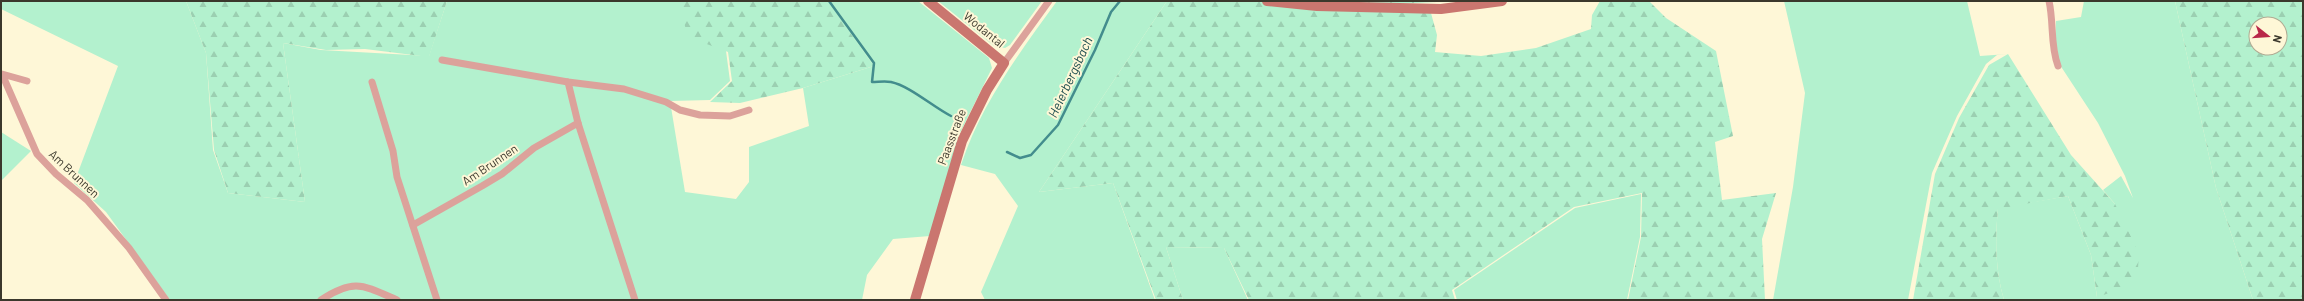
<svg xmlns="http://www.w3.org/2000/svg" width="2304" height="301" viewBox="0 0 2304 301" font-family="Barlow,sans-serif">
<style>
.green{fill:#b3f1ce}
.forest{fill:url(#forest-firs);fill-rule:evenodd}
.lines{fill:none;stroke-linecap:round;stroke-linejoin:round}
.stream{stroke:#438d8d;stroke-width:2.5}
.street{stroke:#dca29b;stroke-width:7}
.secondary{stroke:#ca766f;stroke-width:10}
.labels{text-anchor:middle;stroke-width:4;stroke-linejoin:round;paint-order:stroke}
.street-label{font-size:12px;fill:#3b382c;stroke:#fef7d7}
.water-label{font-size:13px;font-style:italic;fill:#1b4b4d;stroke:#fef7d7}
</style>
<defs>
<pattern id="forest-firs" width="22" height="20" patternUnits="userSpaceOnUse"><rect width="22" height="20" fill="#b3f1ce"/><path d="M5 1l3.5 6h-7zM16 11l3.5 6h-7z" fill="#9bcfb1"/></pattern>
</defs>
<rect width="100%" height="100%" fill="#fef7d7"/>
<g class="green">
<path d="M1,1H186L206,53L213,150L228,193L305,202L283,43L321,50L429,56L447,1H678L726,51L730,81L710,100L670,101L685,192L736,199L749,182V147L809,126L803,88L874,66L826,1H918L989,58L992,68L959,135L930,236L893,239L867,275L862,300H170L106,212L74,183L118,66L1,9Z"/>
<path d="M938,1H1042L1010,45L1005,48L994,46Z"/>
<path d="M1057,1H1167L1039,192L1113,183L1155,300H985L981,292L1018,206L995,174L961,165C981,104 1020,52 1057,1Z"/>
<path d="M1784,1H1967L1980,56L2008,54L1997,55L1986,64L1957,116L1932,173L1908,300H1773L1793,187L1805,93Z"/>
<path d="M2084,1H2175L2216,188L2253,300H2004C1995,270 1995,239 1998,208L2068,196L2091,255L2097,297L2115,204L2103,190L2121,176L2133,198L2125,176L2098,123L2060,65L2055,51L2056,21L2081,17Z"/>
<path d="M1,132L31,151L1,181Z"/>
<path d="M1641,194L1640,237L1627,300H1457L1454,290L1575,208Z"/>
<path d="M1166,247L1224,248L1248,300H1183Z"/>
</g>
<g class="forest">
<path d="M186,1H447L429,57L365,49L326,50L283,43L305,202L228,193L214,150L206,53Z"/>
<path d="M678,1H827L874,66L803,88L740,103L710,102L732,81L728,52L688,37Z"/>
<path d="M1167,1H1258L1319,10L1431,13L1437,35L1435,52L1481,56L1536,48L1591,29L1592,15L1600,1H1649L1666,18L1716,51L1733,136L1715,142L1722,200L1776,193L1762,239L1765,300H1628L1641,237L1642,193L1574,207L1452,290L1455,300H1249L1224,248L1166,247L1183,300H1156L1113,183L1039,192Z"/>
<path d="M1292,1H1458L1352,6Z"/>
<path d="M2175,1H2303V300H2253L2216,188ZM2256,24H2280V48H2256Z"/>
<path d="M2008,54L2071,155L2115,204L2139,253L2137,284L2097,297L2091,255L2068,196L1998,209C1995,239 1995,270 2004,300H1913L1935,174L1959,118L1989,65Z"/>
</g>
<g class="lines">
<g class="stream">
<path d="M829,1L874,63L872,82C878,82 885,81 891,82C910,86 933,107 951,116"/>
<path d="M1007,152L1020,158L1031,155L1058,125L1095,50L1111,12L1120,1"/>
</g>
<g class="street">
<path d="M2049,1C2054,23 2050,45 2058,66"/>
<path d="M442,60L568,82L624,89L666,102L680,110L700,115L730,116L749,110"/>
<path d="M1004,63L1049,1"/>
<path d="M27,81L2,74L37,154L56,174L87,200L129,248L166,300"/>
<path d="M372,82L393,151L397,177L437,300"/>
<path d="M568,82L578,123L635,300"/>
<path d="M413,225L482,186L502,174L534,148L578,123"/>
<path d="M321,300C354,278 363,285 397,300"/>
</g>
<g class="secondary">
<path d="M1267,1L1317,6L1441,9L1502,1"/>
<path d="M915,300L962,141L987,90L1004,63L928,1"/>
</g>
</g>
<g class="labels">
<g class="street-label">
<text transform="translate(984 30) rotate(39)" y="4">Wodantal</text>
<text transform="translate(952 137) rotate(-69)" y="4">Paasstraße</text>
<text transform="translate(490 165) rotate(-34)" y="4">Am Brunnen</text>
<text transform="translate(74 174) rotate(43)" y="4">Am Brunnen</text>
</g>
<g class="water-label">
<text transform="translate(1070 77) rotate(-65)" y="5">Heierbergsbach</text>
</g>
</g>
<rect width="2304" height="301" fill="none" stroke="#3b382c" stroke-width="4"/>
<g transform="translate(2268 36) rotate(107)"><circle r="19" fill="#fef7d7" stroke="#b0ab93"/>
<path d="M0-3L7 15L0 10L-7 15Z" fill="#b92849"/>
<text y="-6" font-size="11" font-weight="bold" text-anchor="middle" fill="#3b382c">N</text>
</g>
</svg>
